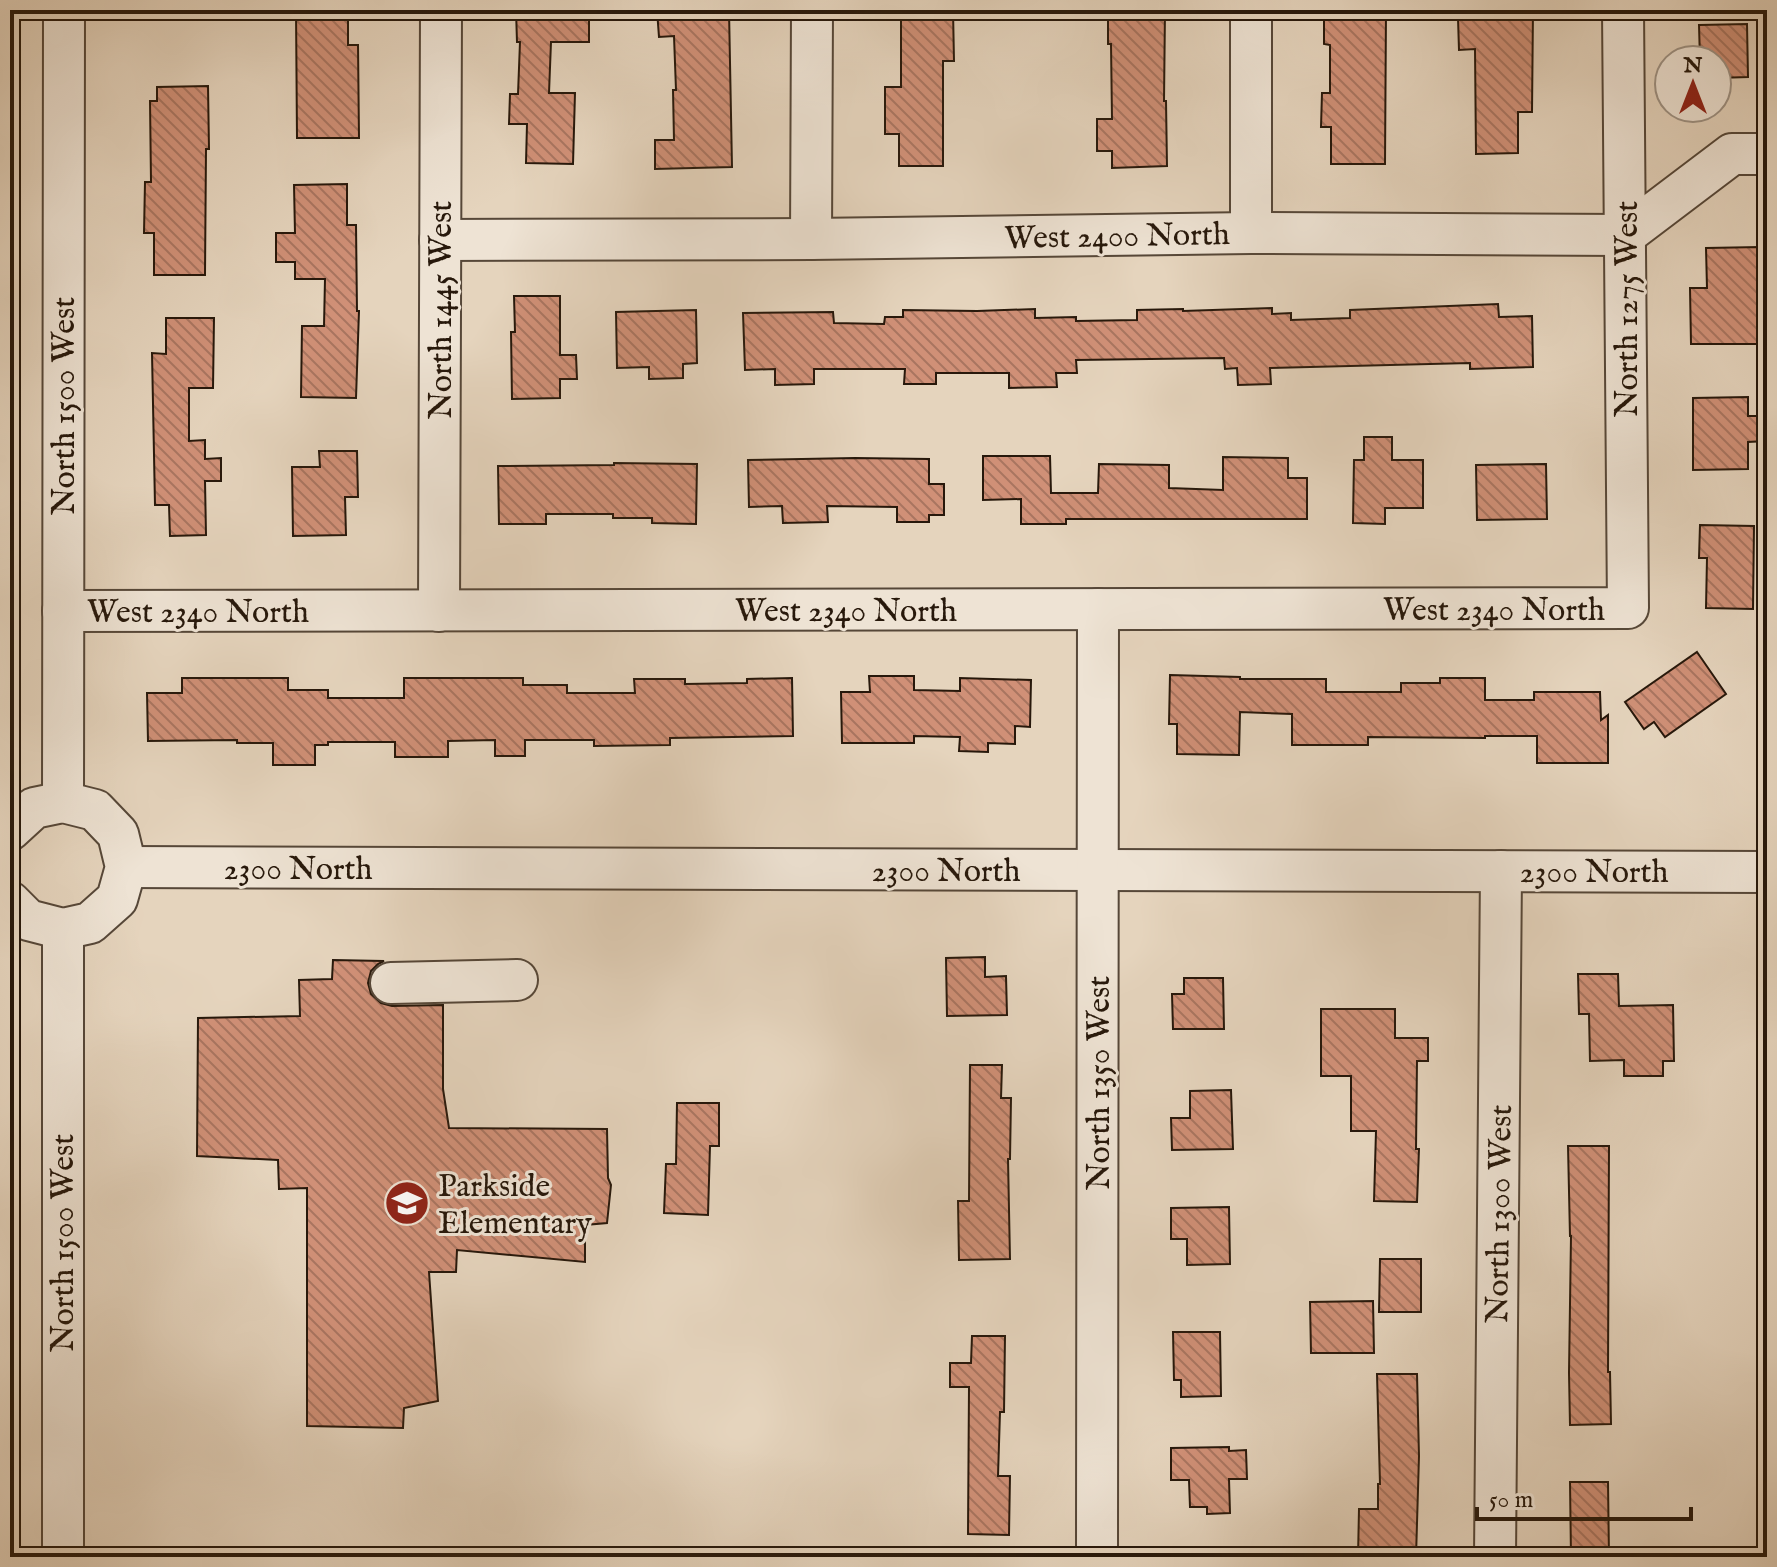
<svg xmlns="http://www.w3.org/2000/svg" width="1777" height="1567" viewBox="0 0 1777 1567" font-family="'IM FELL English',serif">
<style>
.building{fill:url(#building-back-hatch);stroke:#27180b;stroke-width:2}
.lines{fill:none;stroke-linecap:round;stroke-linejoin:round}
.minor-casing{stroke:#564738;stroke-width:44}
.minor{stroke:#eee3d4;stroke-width:40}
.labels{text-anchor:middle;stroke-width:6;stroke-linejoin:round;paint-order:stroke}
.street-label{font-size:32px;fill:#27180b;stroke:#eee3d4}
.poi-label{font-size:32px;fill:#27180b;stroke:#eee3d4;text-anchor:start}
</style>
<defs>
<pattern id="building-back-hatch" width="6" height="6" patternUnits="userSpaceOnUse" patternTransform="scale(2)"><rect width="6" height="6" fill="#d09077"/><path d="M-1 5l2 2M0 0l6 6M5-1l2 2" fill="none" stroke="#a97560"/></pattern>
</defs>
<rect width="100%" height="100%" fill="#e5d4bd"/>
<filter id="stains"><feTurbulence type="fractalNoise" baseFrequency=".0025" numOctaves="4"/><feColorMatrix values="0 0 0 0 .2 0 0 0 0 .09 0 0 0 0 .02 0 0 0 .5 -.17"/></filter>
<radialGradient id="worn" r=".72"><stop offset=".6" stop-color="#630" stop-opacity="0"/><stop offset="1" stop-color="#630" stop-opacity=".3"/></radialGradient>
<g class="building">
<path d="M296,10H348V45H358L359,138H297Z"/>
<path d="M516,10H589V42H551L549,93H575L573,164L526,163L527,124H509L510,94H518L520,42H517Z"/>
<path d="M657,10H729L732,167L655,169V140H674L673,90H676L674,36L659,37Z"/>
<path d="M901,10H953L954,61H943V166H899V134H885V87H901Z"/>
<path d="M1108,10H1165L1164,101H1166L1167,166L1112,168V151H1097V119H1112L1111,44H1108Z"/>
<path d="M1324,10H1386L1385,164H1331V127H1321L1322,93H1330V45L1324,44Z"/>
<path d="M1474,10H1533L1532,112H1518V153L1476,154L1475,49L1459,50L1458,18H1475Z"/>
<path d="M1747,24L1748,77L1717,78V60H1700L1699,25Z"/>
<path d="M208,86L209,149H206L205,275H154V233H144L145,182H151L150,101H157V87Z"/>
<path d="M347,184V225H356L357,311H359L356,398L301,397L302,326H324L325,279H295V262H276V233H295L294,185Z"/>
<path d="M1760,247L1761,263H1767V289H1761L1762,344H1691L1690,288H1707L1706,248Z"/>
<path d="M514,296H560V355H576L577,379H560V398L512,399L511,332H515Z"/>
<path d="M1498,304L1499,317L1532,316L1533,367L1470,369V363L1270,368L1271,384L1238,385L1237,368L1225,369L1224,358L1076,360L1077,373H1056L1057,387L1009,388V373H936V384H904L905,369H814V384L775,385V369L745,370L743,313L833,312L834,323L884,324L885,317H903V310L977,311L1035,309V318L1076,317V321L1137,320V310L1183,309V311L1272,308V314L1291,313V320L1350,318V310Z"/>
<path d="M696,310L697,363L683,364V378L649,379V367L617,368L616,312Z"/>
<path d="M166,318H214L213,388H189V441L205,440V459L221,458V481H205L206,535L170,536L169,505H155L152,353L166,354Z"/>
<path d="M1748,397V416H1766V441L1748,442V469L1693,470V398Z"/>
<path d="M1364,437H1392V460H1423V508H1385V524L1353,523L1354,460H1364Z"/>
<path d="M319,451H357L358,497H345L346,535L293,536L292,467H320Z"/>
<path d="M983,456H1050L1051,493H1098L1099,464L1169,465V488L1223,490V457L1288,458V478H1307V519H1066V524H1021V499L983,500Z"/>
<path d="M855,458L929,459V484H944V515H929V522H897V507L827,506L828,522L783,523L782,506L749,507L748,460Z"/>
<path d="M614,463L697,464L696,524L652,523V518H613V514H546V524H499L498,466L614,465Z"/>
<path d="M1546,464L1547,519L1477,520L1476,465Z"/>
<path d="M1700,525L1754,526L1753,609L1706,608L1707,558H1699Z"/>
<path d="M1697,652L1726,694L1665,737L1654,722L1644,729L1625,702Z"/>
<path d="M1170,675L1240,677V679H1326V692H1401V683H1440V678H1485V700H1534V692H1600L1601,720L1608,715V763H1537V736H1485V738L1368,737V745H1292V714L1240,712L1239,755L1177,754V724H1169Z"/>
<path d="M869,676H914V690L960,691V678L1031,680L1030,727L1015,726V744L988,743V752L959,751L960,737L914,736V743H842L841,692H870Z"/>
<path d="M182,678H288V690H328V698H404V678H523V685H567V693H635L634,679H685V684L747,683V679L792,678L793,736L670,738V745L594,746V740H525V756H495V740L448,741V757H395V742H328V745H315V765H273V743H237V740L148,741L147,693H182Z"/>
<path d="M985,957V977L1006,976L1007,1015L947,1016L946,958Z"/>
<path d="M333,960L384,961L378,964L371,971L368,983L371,994L381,1003L392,1006L443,1005V1089L449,1128L607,1129L608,1178L611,1185L607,1223L585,1225V1262L457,1250L456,1272H429L438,1401L404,1408L403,1428L307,1426V1188L279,1189L278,1160L197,1156L198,1018L300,1016L299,980L332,979Z"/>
<path d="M1578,974H1618L1619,1006L1673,1005L1674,1061H1663V1076H1624V1060L1590,1061L1589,1014H1579Z"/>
<path d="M1184,978H1223L1224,1029H1173L1172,994H1184Z"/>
<path d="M1321,1009H1395V1038H1428V1061H1417L1416,1149H1419L1417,1202L1374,1201L1376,1131H1351V1076H1321Z"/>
<path d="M970,1065H1002L1001,1098H1011L1010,1159H1008L1010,1259L959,1260L958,1201H969Z"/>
<path d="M1231,1090L1233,1149L1172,1150L1171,1118H1190V1091Z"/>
<path d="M677,1103H719V1146H710L708,1215L664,1213L666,1164H676Z"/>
<path d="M1568,1146H1609L1608,1372H1610L1611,1424L1570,1425L1569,1373L1571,1236H1570Z"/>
<path d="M1229,1207L1230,1264L1187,1265V1239H1171V1208Z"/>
<path d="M1380,1259H1421V1312H1379Z"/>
<path d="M1373,1301L1374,1353H1311L1310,1302Z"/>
<path d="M1173,1332H1220L1221,1396L1181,1397V1380H1174Z"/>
<path d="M972,1336H1005L1004,1412H1000L998,1476H1010L1009,1535L968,1534L969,1387H950V1363H971Z"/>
<path d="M1377,1374H1417L1419,1456L1416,1557H1358L1359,1509H1378V1484H1380Z"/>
<path d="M1229,1447V1451L1246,1450L1247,1479H1229L1230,1513L1207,1514V1507H1190L1189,1480H1171V1448Z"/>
<path d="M1570,1482H1608L1609,1557H1571Z"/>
</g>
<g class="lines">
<g class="minor-casing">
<g id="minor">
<path d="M1251,233V10"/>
<path d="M811,239L812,10"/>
<path d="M440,240L811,239L1251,233L1625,235L1732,154H1767"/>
<path d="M63,611L1628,608L1623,10"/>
<path d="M439,611L441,10"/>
<path d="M63,802L64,10"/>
<path d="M10,830L34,808L63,802L95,810L118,834L126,867L117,899L90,923L63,929L28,920L10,902"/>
<path d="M126,867L1767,872"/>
<path d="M63,929V1557"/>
<path d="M391,983L517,980"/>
<path d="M1097,1557L1098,609"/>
<path d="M1495,1557L1501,871"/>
</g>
</g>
<use href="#minor" class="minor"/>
</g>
<defs>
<g id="school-disc" transform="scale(2.3)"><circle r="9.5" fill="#8f2418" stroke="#eee3d4"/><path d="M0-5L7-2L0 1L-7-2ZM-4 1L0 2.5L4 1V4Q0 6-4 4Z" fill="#fff"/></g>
</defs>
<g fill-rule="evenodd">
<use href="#school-disc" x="407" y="1203"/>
</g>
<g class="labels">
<g class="street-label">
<text transform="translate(1117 235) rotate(-1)" y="11">West 2400 North</text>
<text transform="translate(1626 309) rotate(-90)" y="11">North 1275 West</text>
<text transform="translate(440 310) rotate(-90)" y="11">North 1445 West</text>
<text transform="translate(63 406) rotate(-90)" y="11">North 1500 West</text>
<text x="1494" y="620">West 2340 North</text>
<text x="846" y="621">West 2340 North</text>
<text x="198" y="622">West 2340 North</text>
<text x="298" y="879">2300 North</text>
<text x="946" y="881">2300 North</text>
<text x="1594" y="882">2300 North</text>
<text transform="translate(1098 1083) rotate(-90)" y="11">North 1350 West</text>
<text transform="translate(1498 1214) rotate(-89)" y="11">North 1300 West</text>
<text transform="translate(62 1243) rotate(-90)" y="11">North 1500 West</text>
</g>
<g class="poi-label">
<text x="438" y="1196">Parkside<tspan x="438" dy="37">Elementary</tspan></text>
</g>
</g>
<rect width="1777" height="1567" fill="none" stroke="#e5d4bd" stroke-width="40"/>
<rect x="12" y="12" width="1753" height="1543" fill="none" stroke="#27180b" stroke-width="4"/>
<rect x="20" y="20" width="1737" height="1527" fill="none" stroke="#27180b" stroke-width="2"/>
<g transform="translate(1693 84)"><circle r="38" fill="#eee3d4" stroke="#9e9284" stroke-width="2"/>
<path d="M0-6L14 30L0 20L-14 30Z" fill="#8f2418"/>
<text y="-12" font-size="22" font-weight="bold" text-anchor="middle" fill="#27180b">N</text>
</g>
<path d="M1477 1507v12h214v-12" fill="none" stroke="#27180b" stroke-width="4"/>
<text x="1489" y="1507" font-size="24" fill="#27180b" stroke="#eee3d4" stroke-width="6" paint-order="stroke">50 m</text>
<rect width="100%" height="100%" filter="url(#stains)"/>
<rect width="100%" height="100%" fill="url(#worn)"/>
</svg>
